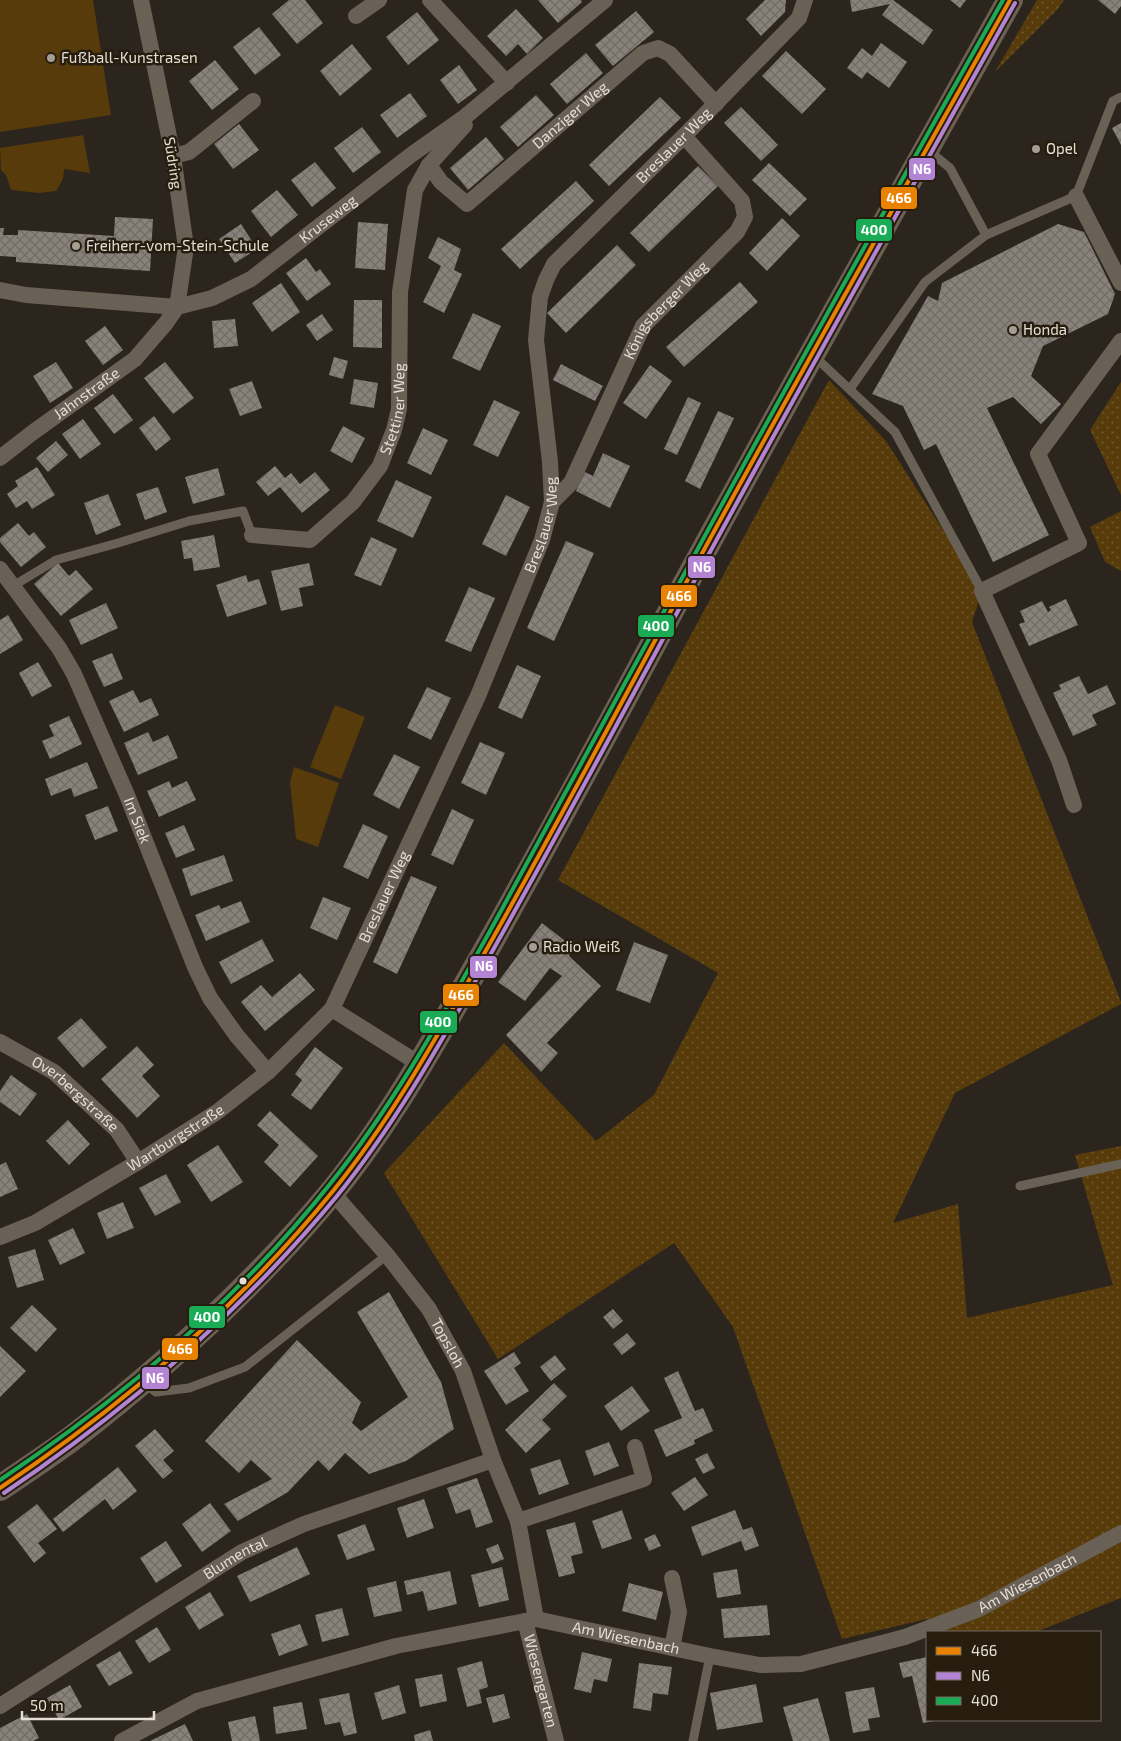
<svg xmlns="http://www.w3.org/2000/svg" width="1121" height="1741" viewBox="0 0 1121 1741" font-family="'Exo 2',sans-serif">
<style>
.grass{fill:url(#grass-dots)}
.park{fill:#573b0a}
.building{fill:url(#building-cross-hatch)}
.lines{fill:none;stroke-linecap:round;stroke-linejoin:round}
.service{stroke:#696156;stroke-width:9}
.minor{stroke:#696156;stroke-width:16}
.primary{stroke:#6b6053;stroke-width:26}
.bus-1-casing{stroke:#271d0e;stroke-width:8}
.bus-2-casing{stroke:#271d0e;stroke-width:8}
.bus-3-casing{stroke:#271d0e;stroke-width:8}
.bus-1{stroke:#e88200;stroke-width:4}
.bus-2{stroke:#b484d4;stroke-width:4}
.bus-3{stroke:#1aab56;stroke-width:4}
.poi-dot{fill:#a59e95;stroke:#271d0e;stroke-width:2}
.bus-dot{fill:#e6dfd6;stroke:#271d0e;stroke-width:2}
.labels{text-anchor:middle;stroke-width:5;stroke-linejoin:round;paint-order:stroke}
.poi-label{font-size:15px;fill:#e6dfd6;stroke:#271d0e;text-anchor:start}
.street-label{font-size:15px;fill:#e6dfd6;stroke:#271d0e}
.line-badge{stroke:#271d0e;stroke-width:2}
.badge-label{font-size:14px;text-anchor:middle;font-weight:bold;fill:#fff}
</style>
<defs>
<pattern id="grass-dots" width="8" height="8" patternUnits="userSpaceOnUse" patternTransform="scale(1.25)"><rect width="8" height="8" fill="#573b0a"/><path d="M2 2h.1M6 6h.1" fill="none" stroke="#6f572d" stroke-width="1.8" stroke-linecap="round"/></pattern>
<pattern id="building-cross-hatch" width="8" height="8" patternUnits="userSpaceOnUse" patternTransform="scale(1.25)"><rect width="8" height="8" fill="#88827b"/><path d="M0 0l8 8M0 8l8-8" fill="none" stroke="#716c66"/></pattern>
</defs>
<rect width="100%" height="100%" fill="#2b251d"/>
<g class="grass">
<path d="M1037,0H1064L1057,10L995,72Z"/>
<path d="M829,380L886,441L982,591L972,622L1121,1002V1004L955,1093L893,1223L958,1204L967,1318L1113,1285L1075,1155L1121,1146V1598L1036,1632H933L927,1619L842,1639L733,1327L674,1243L498,1359L384,1173L504,1043L596,1141L654,1095L718,973L558,880Z"/>
<path d="M1121,382V495L1090,430Z"/>
<path d="M1121,511V571L1105,562L1090,527Z"/>
</g>
<g class="park">
<path d="M0,0H93L111,115L0,132Z"/>
<path d="M83,135L90,173L64,169L63,179L56,191L39,193L11,190L6,175L1,170L0,148Z"/>
<path d="M335,705L365,717L341,779L310,767Z"/>
<path d="M294,767L339,783L318,847L296,839L290,782Z"/>
</g>
<g class="building">
<path d="M289,0H305L323,23L297,44L272,14Z"/>
<path d="M538,0H581L582,2L558,23Z"/>
<path d="M765,0H786L785,12L761,36L746,19Z"/>
<path d="M850,0H893L933,30L923,45L882,15L890,4L852,12Z"/>
<path d="M950,0H966L960,8Z"/>
<path d="M1098,0H1121V6L1115,14Z"/>
<path d="M516,9L543,38L527,54L518,44L506,56L487,36Z"/>
<path d="M636,11L654,32L613,66L595,45Z"/>
<path d="M417,12L439,40L408,65L386,37Z"/>
<path d="M259,27L281,55L255,75L233,47Z"/>
<path d="M881,43L907,62L889,88L867,72L862,79L847,68L862,48L872,56Z"/>
<path d="M352,44L372,69L340,96L320,71Z"/>
<path d="M786,51L826,89L802,114L762,76Z"/>
<path d="M586,53L603,73L567,104L550,84Z"/>
<path d="M215,60L239,89L212,110L189,81Z"/>
<path d="M459,65L477,90L458,104L440,80Z"/>
<path d="M410,93L427,116L397,138L380,115Z"/>
<path d="M536,95L554,115L518,147L500,127Z"/>
<path d="M660,97L681,118L609,186L589,165Z"/>
<path d="M741,107L778,145L761,161L724,123Z"/>
<path d="M1121,123V145L1112,128Z"/>
<path d="M239,124L259,150L233,169L214,144Z"/>
<path d="M362,127L381,152L353,173L334,148Z"/>
<path d="M486,137L504,159L468,190L450,168Z"/>
<path d="M315,162L336,188L312,207L291,180Z"/>
<path d="M769,163L807,199L790,216L752,180Z"/>
<path d="M698,166L718,186L649,252L630,233Z"/>
<path d="M576,181L594,201L520,269L501,249Z"/>
<path d="M277,190L298,215L271,237L251,211Z"/>
<path d="M115,217L153,219L150,271L16,262V257L0,256V228H4L3,235H18V230L114,236Z"/>
<path d="M782,218L800,236L767,271L749,253Z"/>
<path d="M358,222L388,224L385,270L355,268Z"/>
<path d="M241,224L257,249L235,263L219,239Z"/>
<path d="M1058,224L1084,232L1115,294L1108,314L1043,346L1031,376L1061,404L1041,424L1013,397L987,408L1049,535L993,562L936,444L924,450L903,406L872,394L928,296L938,301L942,283Z"/>
<path d="M438,237L461,249L454,270L462,274L444,313L423,302L441,266L428,258Z"/>
<path d="M617,245L636,265L566,333L547,313Z"/>
<path d="M306,258L316,272L320,269L331,284L307,301L286,273Z"/>
<path d="M740,282L758,302L684,367L666,347Z"/>
<path d="M281,283L300,312L272,332L252,303Z"/>
<path d="M354,300H382V348L353,347Z"/>
<path d="M473,313L501,326L480,371L452,358Z"/>
<path d="M322,314L333,330L317,341L306,325Z"/>
<path d="M235,319L238,346L214,348L212,321Z"/>
<path d="M105,326L123,350L103,365L85,341Z"/>
<path d="M334,357L348,361L343,379L329,375Z"/>
<path d="M56,362L73,388L50,403L33,376Z"/>
<path d="M165,362L194,398L173,414L144,378Z"/>
<path d="M561,364L603,386L595,401L553,380Z"/>
<path d="M650,365L672,381L646,419L623,403Z"/>
<path d="M354,379L378,383L374,408L350,404Z"/>
<path d="M252,381L262,408L240,416L229,389Z"/>
<path d="M113,394L133,420L114,434L94,408Z"/>
<path d="M688,397L701,403L677,455L664,449Z"/>
<path d="M494,400L520,412L498,457L473,445Z"/>
<path d="M718,411L734,418L700,489L685,481Z"/>
<path d="M154,416L171,439L156,451L139,428Z"/>
<path d="M83,419L101,444L80,459L62,434Z"/>
<path d="M343,426L365,438L352,463L330,451Z"/>
<path d="M423,428L448,440L431,475L407,463Z"/>
<path d="M56,441L68,455L48,472L36,458Z"/>
<path d="M603,453L630,466L610,508L576,491L585,472L593,476Z"/>
<path d="M275,466L285,478L291,473L300,484L315,472L330,490L302,513L280,487L268,496L256,482Z"/>
<path d="M37,467L55,495L32,509L27,501L16,508L7,494L18,486L15,481Z"/>
<path d="M218,468L225,495L193,504L185,477Z"/>
<path d="M396,480L432,497L413,538L377,521Z"/>
<path d="M158,487L167,512L145,520L136,494Z"/>
<path d="M108,494L121,525L96,535L84,503Z"/>
<path d="M506,495L530,507L506,556L482,544Z"/>
<path d="M18,523L29,536L34,532L46,547L21,567L0,542V538Z"/>
<path d="M214,535L220,567L194,571L192,558L184,559L181,541Z"/>
<path d="M371,537L397,549L381,586L354,575Z"/>
<path d="M566,541L594,553L554,641L527,628Z"/>
<path d="M58,563L69,576L76,570L93,589L61,616L34,584Z"/>
<path d="M309,563L314,585L299,588L303,606L281,611L271,571Z"/>
<path d="M246,575L248,582L259,579L267,604L227,617L216,585Z"/>
<path d="M469,587L495,598L471,652L445,641Z"/>
<path d="M1066,599L1078,625L1029,646L1019,624L1025,622L1020,611L1042,601L1048,612L1051,610L1049,607Z"/>
<path d="M106,603L118,628L81,645L69,620Z"/>
<path d="M8,615L23,640L0,654V620Z"/>
<path d="M112,653L123,679L104,687L92,661Z"/>
<path d="M38,662L52,686L32,697L19,673Z"/>
<path d="M517,665L541,676L522,719L498,708Z"/>
<path d="M1079,676L1088,694L1107,685L1116,704L1092,715L1097,725L1073,736L1053,693L1061,689L1059,685Z"/>
<path d="M427,687L451,698L431,740L407,728Z"/>
<path d="M133,690L140,703L151,698L159,715L124,732L109,701Z"/>
<path d="M69,716L82,744L50,759L42,741L54,736L49,725Z"/>
<path d="M148,732L153,742L168,735L178,758L138,775L124,743Z"/>
<path d="M480,742L505,753L486,795L461,783Z"/>
<path d="M394,754L420,767L399,809L373,795Z"/>
<path d="M87,762L98,788L74,797L71,788L51,796L45,779Z"/>
<path d="M169,781L172,788L187,781L196,800L159,817L147,791Z"/>
<path d="M108,806L118,831L95,840L85,815Z"/>
<path d="M452,809L474,820L453,865L431,855Z"/>
<path d="M363,824L388,836L368,879L343,867Z"/>
<path d="M184,825L195,850L176,858L165,833Z"/>
<path d="M224,855L233,881L191,896L182,869Z"/>
<path d="M411,876L437,887L397,974L373,962Z"/>
<path d="M323,897L351,908L337,940L310,928Z"/>
<path d="M241,901L250,922L206,941L195,915L219,905L221,909Z"/>
<path d="M542,923L573,947L569,956L601,986L547,1043L558,1053L541,1072L506,1035L562,976L550,968L525,1001L498,982Z"/>
<path d="M262,939L274,961L231,984L219,962Z"/>
<path d="M634,942L668,955L650,1003L616,990Z"/>
<path d="M300,973L315,990L265,1031L241,1002L261,985L272,997Z"/>
<path d="M81,1018L107,1047L83,1068L57,1038Z"/>
<path d="M137,1046L154,1065L142,1076L160,1096L137,1118L101,1079Z"/>
<path d="M315,1047L343,1068L311,1110L291,1095L302,1080L295,1074Z"/>
<path d="M11,1075L37,1094L20,1116L0,1102V1091Z"/>
<path d="M270,1111L318,1156L290,1187L264,1162L279,1145L257,1125Z"/>
<path d="M68,1120L90,1144L69,1165L46,1141Z"/>
<path d="M218,1145L243,1182L211,1202L187,1165Z"/>
<path d="M6,1162L18,1189L0,1197V1165Z"/>
<path d="M166,1174L181,1202L155,1216L139,1188Z"/>
<path d="M123,1202L134,1228L107,1239L97,1213Z"/>
<path d="M73,1228L85,1253L60,1265L48,1240Z"/>
<path d="M35,1249L44,1280L17,1288L8,1257Z"/>
<path d="M389,1292L441,1382L454,1429L406,1461L369,1474L345,1453L329,1471L318,1460L288,1492L238,1521L224,1504L272,1479L251,1460L239,1473L205,1441L297,1340L361,1402L352,1423L361,1431L408,1397L357,1312Z"/>
<path d="M32,1305L57,1329L36,1352L10,1328Z"/>
<path d="M613,1309L623,1321L613,1329L603,1317Z"/>
<path d="M627,1333L636,1344L622,1355L613,1344Z"/>
<path d="M0,1346L26,1371L0,1397Z"/>
<path d="M514,1352L521,1363L514,1368L529,1391L506,1405L484,1371Z"/>
<path d="M555,1355L566,1369L551,1381L540,1367Z"/>
<path d="M678,1371L695,1411L703,1408L713,1431L694,1440L695,1444L666,1457L654,1430L682,1418L664,1378Z"/>
<path d="M554,1383L567,1396L542,1420L551,1429L526,1453L505,1430Z"/>
<path d="M632,1386L650,1411L621,1431L604,1406Z"/>
<path d="M155,1429L174,1451L163,1460L173,1471L163,1479L135,1446Z"/>
<path d="M609,1442L619,1466L594,1476L585,1451Z"/>
<path d="M707,1453L715,1468L703,1474L695,1459Z"/>
<path d="M560,1459L569,1484L539,1495L530,1469Z"/>
<path d="M118,1467L137,1491L113,1510L105,1499L63,1532L53,1519Z"/>
<path d="M695,1477L708,1495L684,1511L671,1493Z"/>
<path d="M477,1478L493,1522L476,1528L470,1509L456,1514L447,1488Z"/>
<path d="M424,1499L434,1528L407,1538L397,1508Z"/>
<path d="M210,1503L231,1531L202,1552L182,1524Z"/>
<path d="M37,1504L57,1529L38,1543L46,1553L34,1563L7,1527Z"/>
<path d="M622,1510L632,1539L602,1549L592,1521Z"/>
<path d="M735,1510L743,1530L752,1527L759,1546L745,1551L741,1541L702,1556L691,1527Z"/>
<path d="M575,1522L583,1553L571,1556L575,1573L559,1577L546,1530Z"/>
<path d="M365,1524L375,1550L347,1560L337,1535Z"/>
<path d="M655,1534L661,1546L649,1551L644,1539Z"/>
<path d="M166,1541L182,1566L156,1583L140,1558Z"/>
<path d="M498,1544L504,1559L492,1564L486,1549Z"/>
<path d="M297,1547L310,1574L250,1602L237,1576Z"/>
<path d="M502,1567L509,1600L479,1607L471,1575Z"/>
<path d="M737,1569L741,1594L717,1598L713,1573Z"/>
<path d="M450,1571L457,1604L428,1611L423,1591L407,1595L404,1581Z"/>
<path d="M396,1581L402,1611L374,1617L367,1588Z"/>
<path d="M629,1583L663,1592L656,1620L622,1611Z"/>
<path d="M210,1592L224,1615L199,1630L185,1607Z"/>
<path d="M767,1605L770,1635L724,1638L721,1609Z"/>
<path d="M342,1608L349,1635L322,1642L315,1615Z"/>
<path d="M300,1624L308,1645L279,1656L271,1634Z"/>
<path d="M157,1627L171,1650L149,1663L135,1641Z"/>
<path d="M120,1651L133,1673L109,1686L96,1665Z"/>
<path d="M582,1652L612,1659L607,1682L594,1679L591,1693L574,1689Z"/>
<path d="M927,1657V1720L934,1721L923,1723L912,1676L903,1678L899,1663Z"/>
<path d="M482,1661L488,1687L479,1690L482,1703L467,1707L457,1668Z"/>
<path d="M639,1663L672,1667L668,1695L653,1693L651,1711L633,1708Z"/>
<path d="M442,1674L447,1701L420,1707L415,1679Z"/>
<path d="M756,1684L763,1722L717,1730L710,1693Z"/>
<path d="M70,1685L82,1707L59,1720L47,1698Z"/>
<path d="M399,1685L406,1713L382,1720L374,1693Z"/>
<path d="M874,1687L880,1717L868,1719L870,1730L853,1733L845,1692Z"/>
<path d="M349,1693L357,1733L344,1736L340,1722L325,1725L319,1699Z"/>
<path d="M504,1694L510,1718L493,1723L486,1698Z"/>
<path d="M818,1698L830,1741H793L783,1707Z"/>
<path d="M302,1702L307,1729L276,1734L273,1707Z"/>
<path d="M27,1714L39,1738L33,1741H0V1728Z"/>
<path d="M255,1716L260,1741H232L228,1722Z"/>
<path d="M185,1724L193,1741H150Z"/>
<path d="M430,1730L433,1741H415L414,1735Z"/>
</g>
<g class="lines">
<g class="service">
<path d="M929,151L950,168L986,235"/>
<path d="M815,357L895,432L982,591"/>
<path d="M850,389L925,282L986,235L1076,196L1113,101L1121,97"/>
<path d="M13,586L56,560L118,543L189,521L243,511L252,535"/>
<path d="M1020,1186L1121,1164"/>
<path d="M145,1384L156,1392L189,1388L245,1367L387,1255"/>
<path d="M693,1741L710,1656"/>
</g>
<g class="minor">
<path d="M430,0L507,83"/>
<path d="M356,16L379,0"/>
<path d="M173,156L189,152L253,101"/>
<path id="s1" d="M429,165L441,182L467,204L643,53L658,48L670,54L716,104"/>
<path d="M1076,196L1121,283"/>
<path id="s2" d="M0,290L26,295L177,307L212,298L251,279L411,155L466,116L605,0"/>
<path id="s3" d="M0,458L32,433L135,359L166,323L177,307L186,247L173,156L141,0"/>
<path id="s4" d="M552,502L571,483L643,326L737,232L745,217L742,201L684,136"/>
<path id="s5" d="M252,535L310,540L353,502L380,466L394,430L399,409L400,292L415,190L429,165L465,125"/>
<path id="s6" d="M0,569L59,648L74,674L127,795L195,967L210,998L237,1036L268,1072"/>
<path d="M1074,805L1059,760L982,591L1079,543L1038,454L1121,341"/>
<path id="s7" d="M0,1042L54,1072L117,1130L138,1162"/>
<path id="s8" d="M421,1065L332,1009L478,696L542,540L552,502L550,462L536,340L540,297L546,280L554,264L684,136L799,18L805,0"/>
<path id="s9" d="M332,1192L387,1255L429,1309L463,1371L493,1460L518,1521L536,1619"/>
<path id="s10" d="M0,1237L35,1223L138,1162L217,1112L268,1072L332,1009"/>
<path d="M518,1521L644,1479L635,1447"/>
<path d="M672,1578L679,1612L672,1648"/>
<path id="s11" d="M525,1621L556,1741"/>
<path id="s12" d="M0,1706L242,1552L304,1524L493,1460"/>
<path id="s13" d="M122,1741L197,1701L396,1646L536,1619L710,1656L760,1665L801,1664L905,1637L979,1609L1121,1533"/>
</g>
<path class="primary" d="M0,1488C25,1471 51,1454 75,1436C169,1363 257,1283 333,1191C393,1117 438,1034 485,952C549,838 611,723 673,607C783,404 897,202 1010,0"/>
<g class="bus-1-casing">
<path id="bus-1" d="M0,1488C123,1405 239,1307 333,1191C389,1122 432,1045 476,968C544,849 608,728 673,607C783,403 897,202 1010,0"/>
</g>
<g class="bus-2-casing">
<path id="bus-2" d="M4,1493C127,1410 242,1311 337,1196C393,1127 437,1049 480,973C548,853 613,732 678,611C788,407 902,205 1015,3"/>
</g>
<g class="bus-3-casing">
<path id="bus-3" d="M0,1480C122,1398 238,1300 330,1184C393,1106 441,1018 490,931C550,822 609,713 668,604C777,401 890,201 1003,0"/>
</g>
<use href="#bus-1" class="bus-1"/>
<use href="#bus-2" class="bus-2"/>
<use href="#bus-3" class="bus-3"/>
</g>
<g class="poi-dot">
<circle cx="51" cy="58" r="5"/>
<circle cx="1036" cy="149" r="5"/>
<circle cx="76" cy="246" r="5"/>
<circle cx="1013" cy="330" r="5"/>
<circle cx="533" cy="947" r="5"/>
</g>
<circle class="bus-dot" cx="243" cy="1281" r="4.5"/>
<g class="labels">
<g class="poi-label">
<text x="61" y="63">Fußball-Kunstrasen</text>
<text x="1046" y="154">Opel</text>
<text x="86" y="251">Freiherr-vom-Stein-Schule</text>
<text x="1023" y="335">Honda</text>
<text x="543" y="952">Radio Weiß</text>
</g>
<g class="street-label">
<text dy="5" stroke="none"><textPath href="#s1" startOffset="191">Danziger Weg</textPath></text>
<text dy="5" stroke="none"><textPath href="#s8" startOffset="1069">Breslauer Weg</textPath></text>
<text transform="translate(173 163) rotate(81)" y="5">Südring</text>
<text dy="5" stroke="none"><textPath href="#s2" startOffset="355">Kruseweg</textPath></text>
<text dy="5" stroke="none"><textPath href="#s4" startOffset="226">Königsberger Weg</textPath></text>
<text dy="5" stroke="none"><textPath href="#s3" startOffset="108">Jahnstraße</textPath></text>
<text dy="5" stroke="none"><textPath href="#s5" startOffset="220">Stettiner Weg</textPath></text>
<text dy="5" stroke="none"><textPath href="#s8" startOffset="634">Breslauer Weg</textPath></text>
<text dy="5" stroke="none"><textPath href="#s6" startOffset="288">Im Siek</textPath></text>
<text dy="5" stroke="none"><textPath href="#s8" startOffset="229">Breslauer Weg</textPath></text>
<text dy="5" stroke="none"><textPath href="#s7" startOffset="92">Overbergstraße</textPath></text>
<text dy="5" stroke="none"><textPath href="#s10" startOffset="202">Wartburgstraße</textPath></text>
<text dy="5" stroke="none"><textPath href="#s9" startOffset="191">Topsloh</textPath></text>
<text dy="5" stroke="none"><textPath href="#s12" startOffset="278">Blumental</textPath></text>
<text dy="5" stroke="none"><textPath href="#s13" startOffset="945">Am Wiesenbach</textPath></text>
<text dy="5" stroke="none"><textPath href="#s13" startOffset="526">Am Wiesenbach</textPath></text>
<text dy="5" stroke="none"><textPath href="#s11" startOffset="62">Wiesengarten</textPath></text>
</g>
</g>
<g class="line-badge">
<rect x="908" y="157" width="28" height="24" rx="5" fill="#b484d4"/>
<rect x="880" y="186" width="38" height="24" rx="5" fill="#e88200"/>
<rect x="855" y="218" width="38" height="24" rx="5" fill="#1aab56"/>
<rect x="687" y="555" width="29" height="24" rx="5" fill="#b484d4"/>
<rect x="660" y="584" width="38" height="24" rx="5" fill="#e88200"/>
<rect x="637" y="614" width="38" height="24" rx="5" fill="#1aab56"/>
<rect x="469" y="955" width="29" height="24" rx="5" fill="#b484d4"/>
<rect x="442" y="983" width="38" height="24" rx="5" fill="#e88200"/>
<rect x="419" y="1010" width="39" height="24" rx="5" fill="#1aab56"/>
<rect x="188" y="1305" width="38" height="24" rx="5" fill="#1aab56"/>
<rect x="161" y="1337" width="38" height="24" rx="5" fill="#e88200"/>
<rect x="141" y="1366" width="29" height="24" rx="5" fill="#b484d4"/>
</g>
<g class="badge-label">
<text x="922" y="174">N6</text>
<text x="899" y="203">466</text>
<text x="874" y="235">400</text>
<text x="702" y="572">N6</text>
<text x="679" y="601">466</text>
<text x="656" y="631">400</text>
<text x="484" y="971">N6</text>
<text x="461" y="1000">466</text>
<text x="438" y="1027">400</text>
<text x="207" y="1322">400</text>
<text x="180" y="1354">466</text>
<text x="155" y="1383">N6</text>
</g>
<rect x="926" y="1631" width="175" height="90" fill="#271d0e" stroke="#736b5e"/>
<rect x="936" y="1647" width="25" height="8" fill="#e88200" stroke="#736b5e"/>
<text x="971" y="1656" font-size="15" fill="#e6dfd6">466</text>
<rect x="936" y="1672" width="25" height="8" fill="#b484d4" stroke="#736b5e"/>
<text x="971" y="1681" font-size="15" fill="#e6dfd6">N6</text>
<rect x="936" y="1697" width="25" height="8" fill="#1aab56" stroke="#736b5e"/>
<text x="971" y="1706" font-size="15" fill="#e6dfd6">400</text>
<path d="M22 1711v8h132v-8" fill="none" stroke="#e6dfd6" stroke-width="2.5"/>
<text x="30" y="1711" font-size="15" fill="#e6dfd6" stroke="#271d0e" stroke-width="4" paint-order="stroke">50 m</text>
</svg>
